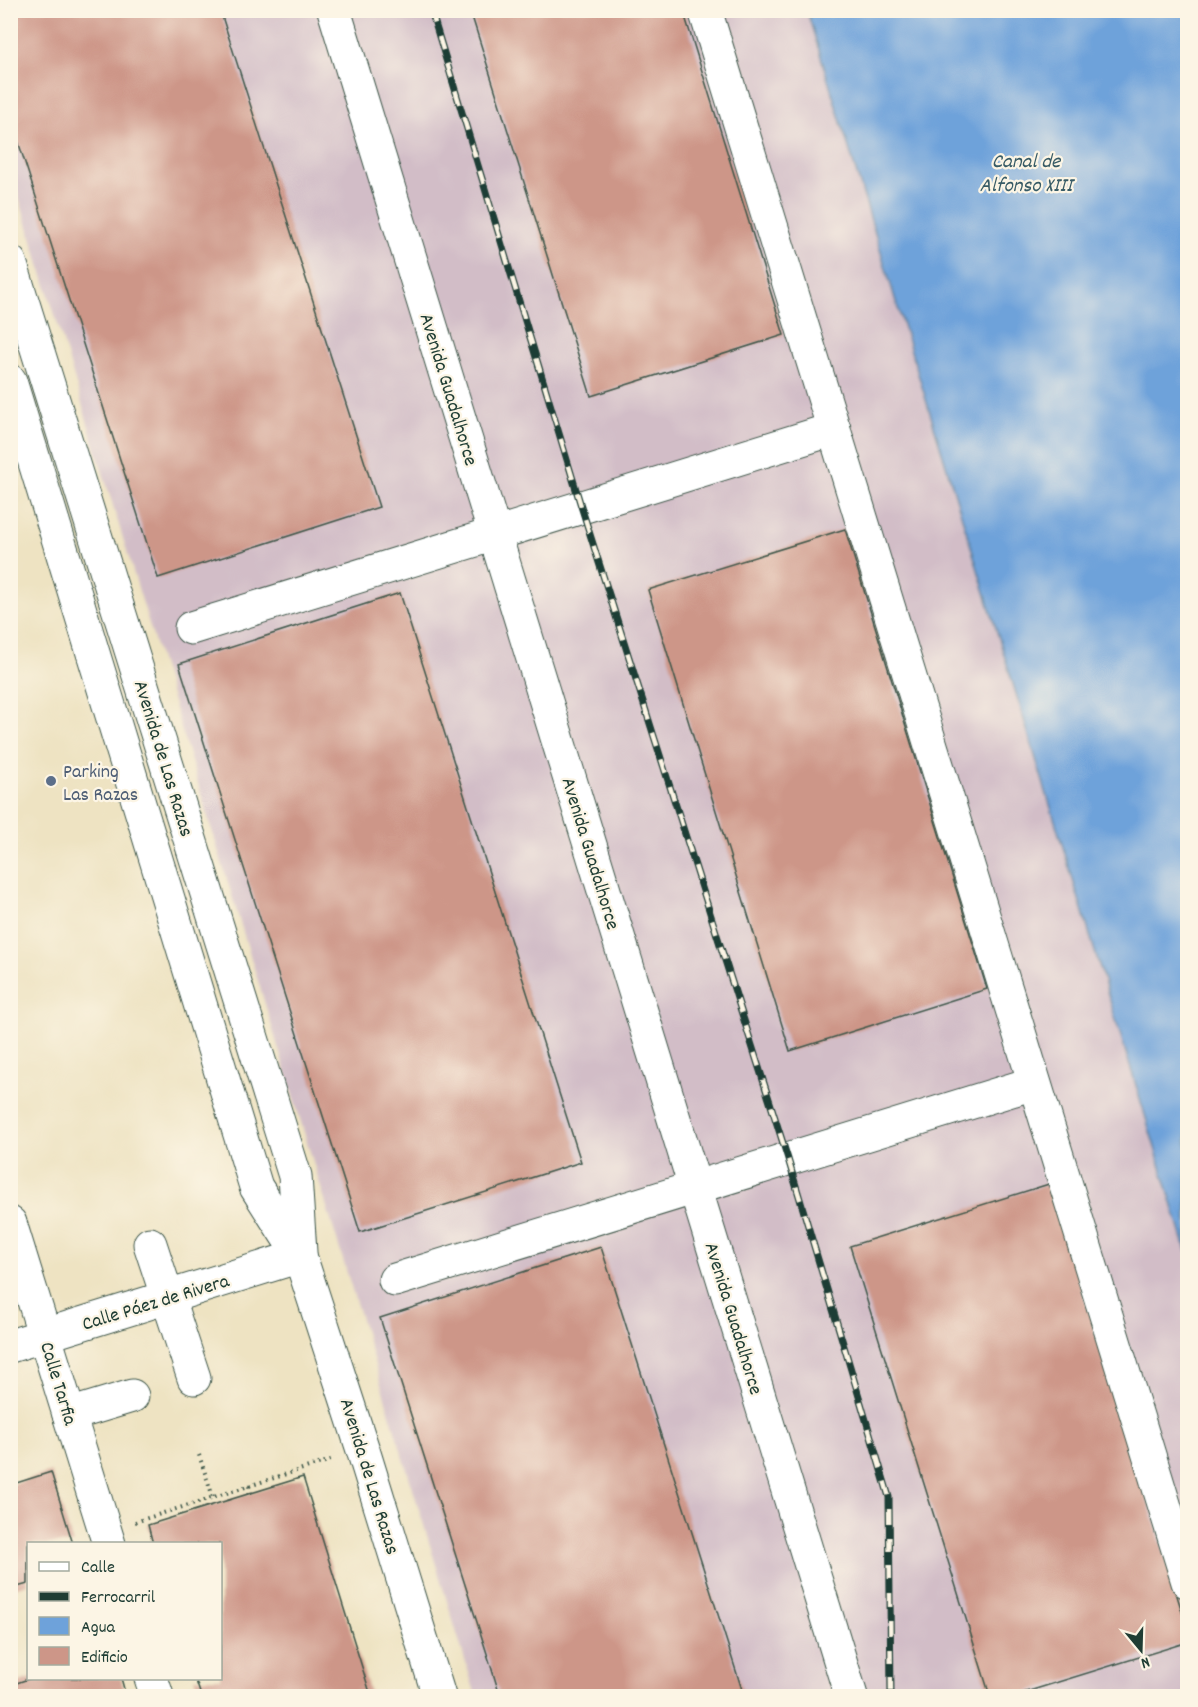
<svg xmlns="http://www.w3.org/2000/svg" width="1198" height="1707" viewBox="0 0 1198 1707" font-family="Dekko,sans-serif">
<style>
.industrial{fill:#d2bdc7}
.water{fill:#6ea2da;stroke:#467087;stroke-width:1.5}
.building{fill:#cd9688}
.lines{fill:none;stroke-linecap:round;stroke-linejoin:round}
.minor-casing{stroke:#3e5649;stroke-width:35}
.major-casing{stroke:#3e5649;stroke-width:35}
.path{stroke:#3e5649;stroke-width:4;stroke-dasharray:1.5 4.5;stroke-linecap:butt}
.minor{stroke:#fff;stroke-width:33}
.major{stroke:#fff;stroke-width:33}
.rail-casing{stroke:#1f3d34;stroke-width:7}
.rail{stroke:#fcf5e5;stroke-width:4.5;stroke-dasharray:14;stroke-linecap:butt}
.service-dot{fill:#5c6f8a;stroke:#fcf5e5;stroke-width:2}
.labels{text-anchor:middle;stroke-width:4.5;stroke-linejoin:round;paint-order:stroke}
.street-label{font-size:20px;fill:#1f3d34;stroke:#fcf5e5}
.service-label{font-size:20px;fill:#4e5e75;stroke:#fcf5e5;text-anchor:start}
.water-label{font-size:21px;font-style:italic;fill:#375b66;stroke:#fcf5e5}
</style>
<rect width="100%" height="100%" fill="#fcf5e5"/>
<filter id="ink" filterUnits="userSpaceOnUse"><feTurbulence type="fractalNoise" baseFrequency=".0167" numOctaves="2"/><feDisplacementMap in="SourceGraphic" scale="12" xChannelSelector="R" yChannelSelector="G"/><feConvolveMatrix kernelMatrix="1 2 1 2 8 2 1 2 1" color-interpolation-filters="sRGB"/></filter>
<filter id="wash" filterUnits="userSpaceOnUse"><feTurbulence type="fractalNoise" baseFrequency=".008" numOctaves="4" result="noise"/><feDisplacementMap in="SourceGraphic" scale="24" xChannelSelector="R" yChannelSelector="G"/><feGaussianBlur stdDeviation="1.35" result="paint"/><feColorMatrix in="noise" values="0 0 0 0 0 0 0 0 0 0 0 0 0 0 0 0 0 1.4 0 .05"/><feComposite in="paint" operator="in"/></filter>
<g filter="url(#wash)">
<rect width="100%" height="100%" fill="#eee3c2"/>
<path class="industrial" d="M10,11H808L1187,1250V1696H476L11,171Z"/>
<path class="water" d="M807,11H1187V1252Z"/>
<g id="blocks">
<g class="building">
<path d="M10,10H220L379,507L158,578L10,116Z"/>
<path d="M470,10H683L784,335L591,396Z"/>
<path d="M845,529L987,989L790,1051L648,590Z"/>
<path d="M400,593L581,1162L360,1232L179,664Z"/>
<path d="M1049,1184L1188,1631V1642L1013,1696H990L850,1246Z"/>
<path d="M601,1247L630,1338L744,1696H500L490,1663L380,1318Z"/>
<path d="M51,1472L73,1544H28V1584L10,1589V1485Z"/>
<path d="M303,1477L371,1696H201L195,1678H220V1544H153L148,1525Z"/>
<path d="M31,1678H121L126,1696H15L11,1685Z"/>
</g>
</g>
</g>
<g filter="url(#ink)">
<use href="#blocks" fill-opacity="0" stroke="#3e5649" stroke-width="1.5"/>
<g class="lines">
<g class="minor-casing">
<g id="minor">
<path d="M334,10L851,1696"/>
<path d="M705,10L1188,1582"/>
<path d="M191,628L834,429"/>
<path d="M10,1223L109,1544"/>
<path d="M150,1244L194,1378"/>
<path d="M395,1280L1034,1083"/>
<path d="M10,1346L300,1256"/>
<path d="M69,1415L132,1396"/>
<path d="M151,1678L157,1696"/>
</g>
</g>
<g class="major-casing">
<g id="major">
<path d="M10,262L295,1176L300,1252"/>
<path d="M10,381L256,1187L300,1256L363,1450L439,1696"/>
</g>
</g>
<g class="path">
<path d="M199,1455L213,1497"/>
<path d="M249,1486L251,1493"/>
<path d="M135,1522L334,1459"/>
</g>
<use href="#minor" class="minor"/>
<use href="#major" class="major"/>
<g class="rail-casing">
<path id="rail" d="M431,10L581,506L788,1159L889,1497L891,1696"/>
</g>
<use href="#rail" class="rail"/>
</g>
</g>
<circle class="service-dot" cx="51" cy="781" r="6"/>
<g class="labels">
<g class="street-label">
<text transform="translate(450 389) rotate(73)" y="7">Avenida Guadalhorce</text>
<text transform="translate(165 758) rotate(73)" y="7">Avenida de Las Razas</text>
<text transform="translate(592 853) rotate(73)" y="7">Avenida Guadalhorce</text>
<text transform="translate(155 1301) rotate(-17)" y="7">Calle Páez de Rivera</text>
<text transform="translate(735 1318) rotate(73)" y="7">Avenida Guadalhorce</text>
<text transform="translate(60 1383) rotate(73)" y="7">Calle Tarfia</text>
<text transform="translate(371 1476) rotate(73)" y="7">Avenida de Las Razas</text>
</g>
<g class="service-label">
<text x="63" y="777">Parking<tspan x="63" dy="23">Las Razas</tspan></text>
</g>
<g class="water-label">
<text x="1026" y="167">Canal de<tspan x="1026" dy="24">Alfonso XIII</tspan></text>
</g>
</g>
<rect width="1198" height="1707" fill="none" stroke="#fcf5e5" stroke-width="36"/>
<rect x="27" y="1542" width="195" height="138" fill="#fcf5e5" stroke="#a4ab9e" stroke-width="1.5"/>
<rect x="39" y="1562" width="30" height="9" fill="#ffffff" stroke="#a4ab9e" stroke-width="1.5"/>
<text x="81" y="1572" font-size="18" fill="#1f3d34">Calle</text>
<rect x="39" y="1592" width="30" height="9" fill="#1f3d34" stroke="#a4ab9e" stroke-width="1.5"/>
<text x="81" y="1602" font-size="18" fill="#1f3d34">Ferrocarril</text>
<rect x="39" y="1617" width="30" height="18" fill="#6ea2da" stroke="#a4ab9e" stroke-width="1.5"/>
<text x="81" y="1632" font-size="18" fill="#1f3d34">Agua</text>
<rect x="39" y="1647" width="30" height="18" fill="#cd9688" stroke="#a4ab9e" stroke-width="1.5"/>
<text x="81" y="1662" font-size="18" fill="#1f3d34">Edificio</text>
<g transform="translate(1141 1650) rotate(161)" stroke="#fcf5e5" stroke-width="4.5" paint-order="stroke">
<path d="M0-4.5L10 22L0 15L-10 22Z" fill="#1f3d34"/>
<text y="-9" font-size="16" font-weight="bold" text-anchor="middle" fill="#1f3d34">N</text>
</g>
</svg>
